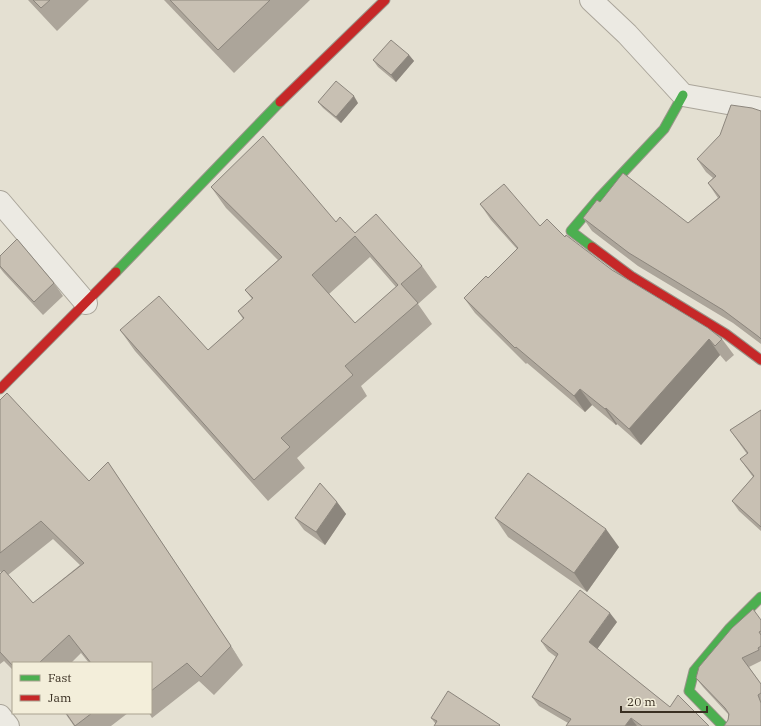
<svg xmlns="http://www.w3.org/2000/svg" width="761" height="726" viewBox="0 0 761 726" font-family="'IBM Plex Serif',serif">
<style>
.lines{fill:none;stroke-linecap:round;stroke-linejoin:round}
.street-casing{stroke:#aaa59a;stroke-width:24}
.fast-casing{stroke:#9a958a;stroke-width:11}
.jam-casing{stroke:#9a958a;stroke-width:11}
.street{stroke:#eceae3;stroke-width:22}
.fast{stroke:#4caf50;stroke-width:9}
.jam{stroke:#c62828;stroke-width:9}
.wall{fill:#aca59a;fill-rule:evenodd}
.shaded-wall{fill:#8c867d}
.building{fill:#c8c0b3;stroke:#8c867d;fill-rule:evenodd}
</style>
<rect width="100%" height="100%" fill="#e4e0d2"/>
<g class="lines">
<g class="street-casing">
<g id="street">
<path d="M591,0L627,34L683,95L761,109"/>
<path d="M0,202L86,303"/>
<path d="M0,716L8,726"/>
</g>
</g>
<g class="fast-casing">
<g id="fast">
<path d="M592,247L571,231L600,197L664,129L683,95"/>
<path d="M116,272L280,102"/>
<path d="M723,726L689,691L694,671L729,629L761,597"/>
</g>
</g>
<g class="jam-casing">
<g id="jam">
<path d="M280,102L385,0"/>
<path d="M592,247L631,276L726,334L761,360"/>
<path d="M0,389L116,272"/>
</g>
</g>
<use href="#street" class="street"/>
<use href="#fast" class="fast"/>
<use href="#jam" class="jam"/>
</g>
<g class="wall">
<path d="M28,0H89L57,31Z"/>
<path d="M164,0H310L234,73Z"/>
<path d="M409,55L414,61L396,82L378,67L373,60Z"/>
<path d="M318,102L358,103L341,123L323,108Z"/>
<path d="M761,111V344L733,323L638,266L592,231L583,218L600,202L688,223L718,198L708,183L713,178L706,172L697,159Z"/>
<path d="M211,187L336,222L355,233L422,266L437,287L418,304L432,324L361,386L367,396L297,458L305,468L268,501L135,351L120,330L208,350L243,319L238,311L252,299L245,290L278,260L226,208ZM370,257L396,287L355,323L329,294Z"/>
<path d="M480,204L540,226L565,237L612,270L722,339L734,355L726,362L720,355L641,445L617,424L616,425L592,405L585,412L527,363L526,364L475,313L464,298L488,278L517,249L491,220Z"/>
<path d="M0,266L54,283L63,296L43,315L4,273L0,268Z"/>
<path d="M0,400L89,481L108,462L243,665L214,695L199,681L152,718L149,713H151V663H89L81,653L71,663H13V670L4,661L0,664V574L1,573L0,571ZM53,539L80,565L33,603L8,575Z"/>
<path d="M761,410V531L739,511L732,501L753,477L740,459L747,454L730,430Z"/>
<path d="M337,502L346,514L325,545L304,530L295,518Z"/>
<path d="M495,518L619,547L587,592L508,537Z"/>
<path d="M761,620V661L749,667L761,684V726L728,720V714L703,687L696,678Z"/>
<path d="M617,622L597,649L670,707L709,726H566L568,723L539,706L532,697L556,657L548,651L541,641Z"/>
<path d="M65,713H128L111,726H74Z"/>
<path d="M431,718L501,726L435,723Z"/>
</g>
<g class="shaded-wall">
<path d="M409,55L414,61L396,82L391,75Z"/>
<path d="M354,96L358,103L341,123L336,117Z"/>
<path d="M709,339L720,355L641,445L629,429Z"/>
<path d="M580,389L592,405L585,412L574,396Z"/>
<path d="M606,408L617,424L616,425L605,409Z"/>
<path d="M108,462L120,480L243,665L231,646Z"/>
<path d="M337,502L346,514L325,545L316,532Z"/>
<path d="M606,529L619,547L587,592L574,573Z"/>
<path d="M610,613L617,622L595,652L589,642Z"/>
<path d="M631,718L637,726H625Z"/>
</g>
<g class="building">
<path d="M33,0H50L41,8Z"/>
<path d="M170,0H270L218,50Z"/>
<path d="M391,40L409,55L391,75L373,60Z"/>
<path d="M336,81L354,96L336,117L318,102Z"/>
<path d="M731,105L752,108L761,111V339L759,337L723,310L629,253L583,218L597,200L600,202L623,173L688,223L720,197L708,183L716,176L697,159L720,135Z"/>
<path d="M263,136L336,222L340,217L355,233L376,214L422,266L401,284L418,303L345,366L353,375L281,438L290,447L254,480L120,330L159,296L208,350L244,318L238,311L253,298L245,290L282,257L211,187ZM355,236L398,285L355,323L312,275Z"/>
<path d="M504,184L540,226L547,219L565,237L566,235L612,270L708,328L722,339L715,346L709,339L629,429L606,408L605,409L580,389L574,396L516,347L515,348L464,298L486,276L488,278L518,248L480,204Z"/>
<path d="M17,239L54,283L34,302L0,266V256Z"/>
<path d="M7,393L89,481L108,462L231,646L201,677L187,663L151,691V663H91L69,635L39,663H13V666L0,652V574L4,570L33,603L84,563L41,521L0,553V400Z"/>
<path d="M761,410V527L732,501L754,476L740,459L748,453L730,430Z"/>
<path d="M528,473L606,529L574,573L495,518Z"/>
<path d="M320,483L337,502L316,532L295,518Z"/>
<path d="M580,590L610,613L589,642L670,707L678,695L709,726H642L631,718L625,726H566L571,719L532,697L558,654L541,641Z"/>
<path d="M753,609L761,620V631L759,632L761,635V646L758,648L759,650L742,658L761,684V693L758,695L761,703V726H724L728,720L729,714L725,708L696,678L699,667L732,628Z"/>
<path d="M448,691L500,725L499,726H434L437,721L431,718Z"/>
<path d="M66,713H92L75,726Z"/>
</g>
<rect x="12" y="662" width="140" height="52" fill="#f3eeda" stroke="#a9a290"/>
<rect x="20" y="675" width="20" height="6" fill="#4caf50" stroke="#a9a290"/>
<text x="48" y="682" font-size="12" fill="#392f22">Fast</text>
<rect x="20" y="695" width="20" height="6" fill="#c62828" stroke="#a9a290"/>
<text x="48" y="702" font-size="12" fill="#392f22">Jam</text>
<path d="M621 706v6h86v-6" fill="none" stroke="#392f22" stroke-width="2"/>
<text x="627" y="706" font-size="12" fill="#392f22" stroke="#f3eeda" stroke-width="3" paint-order="stroke">20 m</text>
</svg>
